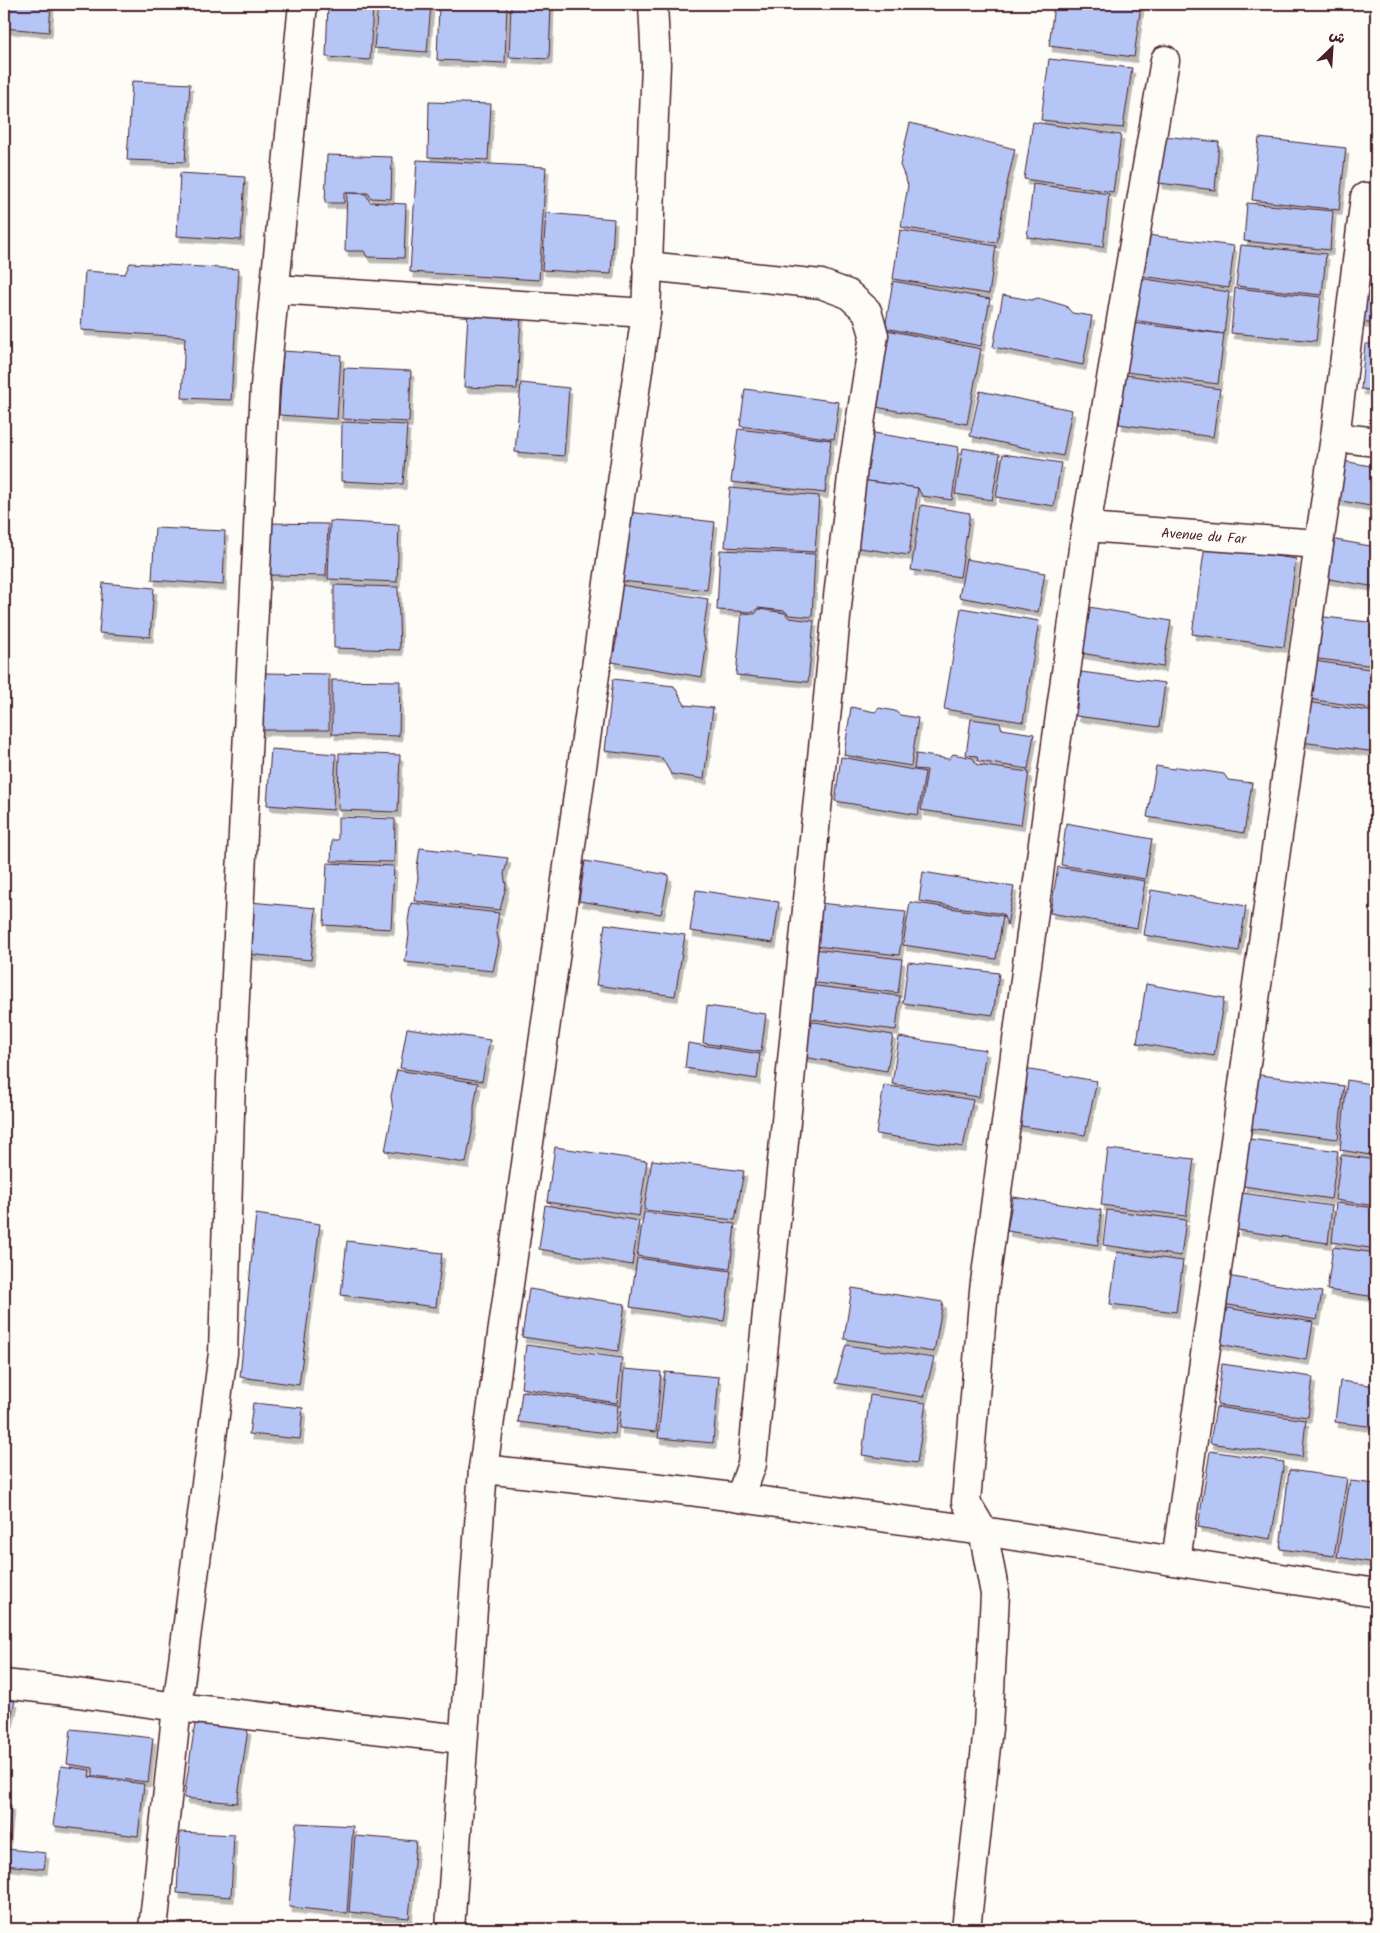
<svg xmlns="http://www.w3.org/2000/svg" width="1380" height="1933" viewBox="0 0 1380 1933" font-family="Kalam,'Playpen Sans Arabic',sans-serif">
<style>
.building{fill:#b5c6f6;stroke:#4a1f2b;filter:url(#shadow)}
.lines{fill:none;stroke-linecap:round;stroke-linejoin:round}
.minor-casing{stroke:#4a1f2b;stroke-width:31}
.minor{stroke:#fdfcf7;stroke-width:28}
.labels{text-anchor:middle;stroke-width:4.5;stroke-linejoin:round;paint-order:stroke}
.street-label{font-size:14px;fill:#4a1f2b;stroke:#fdfcf7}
</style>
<defs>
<filter id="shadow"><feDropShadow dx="3" dy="5.5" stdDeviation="0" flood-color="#0004"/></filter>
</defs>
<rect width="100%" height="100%" fill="#fdfcf7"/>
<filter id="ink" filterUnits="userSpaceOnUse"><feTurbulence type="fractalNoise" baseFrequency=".02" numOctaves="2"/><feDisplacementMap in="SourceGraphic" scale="10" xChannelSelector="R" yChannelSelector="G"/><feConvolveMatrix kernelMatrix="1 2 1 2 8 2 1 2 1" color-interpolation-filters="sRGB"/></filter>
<g filter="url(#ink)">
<g class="building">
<path d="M4,4H51L49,32L4,28Z"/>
<path d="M328,4H373L370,60L326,57Z"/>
<path d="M378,4H431L427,52L374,48Z"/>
<path d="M439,4H507L505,63L437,60Z"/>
<path d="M511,4H551L549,59L509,57Z"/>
<path d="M1054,4H1141L1134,57L1049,46Z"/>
<path d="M1049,59L1132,68L1123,128L1041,120Z"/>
<path d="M132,81L190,84L185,162L127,160Z"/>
<path d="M429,102L491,104L488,160L428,157Z"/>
<path d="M1033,122L1121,135L1113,192L1024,179Z"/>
<path d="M910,123L1015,149L1007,184L997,243L901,227L908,185L900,165Z"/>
<path d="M1164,136L1219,142L1215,190L1159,183Z"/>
<path d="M1259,138L1346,148L1339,210L1252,200Z"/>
<path d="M327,155L392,157L391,199L371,198L368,193H344V203H325Z"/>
<path d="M417,160L546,167L539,280L410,272Z"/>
<path d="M180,173L245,177L241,240L177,236Z"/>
<path d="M1033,184L1109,194L1103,247L1027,237Z"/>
<path d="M347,193L366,194L370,202L406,204L404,258L367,257L364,251H345Z"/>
<path d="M1247,203L1333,211L1330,250L1244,241Z"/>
<path d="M546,213L614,219L611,274L542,270Z"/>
<path d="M900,230L996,246L989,294L893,279Z"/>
<path d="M1147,235L1234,246L1229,288L1141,276Z"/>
<path d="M1241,245L1326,254L1322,295L1236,286Z"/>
<path d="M130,263L239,269L231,400L182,398L185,337L81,330L85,271L125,274Z"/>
<path d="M1139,278L1229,292L1224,334L1133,320Z"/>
<path d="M893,281L990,299L981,346L885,328Z"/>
<path d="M1363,283L1376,285V324L1359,322Z"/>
<path d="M1235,288L1321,297L1316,341L1231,333Z"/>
<path d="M1003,295L1031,300L1038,298L1066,306L1072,313L1092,316L1083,365L993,347Z"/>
<path d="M468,312L521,315L517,389L464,387Z"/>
<path d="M1132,323L1224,334L1218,384L1126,372Z"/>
<path d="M1374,325L1376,326V391L1361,389L1365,344H1372Z"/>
<path d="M887,330L981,349L967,424L876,407L879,392L877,377Z"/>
<path d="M283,351L341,355L337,419L279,415Z"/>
<path d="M344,368L411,371L409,422L342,419Z"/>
<path d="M1126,375L1220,389L1213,437L1119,424Z"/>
<path d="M521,383L569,388L564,456L515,452Z"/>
<path d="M745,389L839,402L834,439L740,426Z"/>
<path d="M980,391L1072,410L1063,456L970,436Z"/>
<path d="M342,422L407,425L403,484L341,481Z"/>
<path d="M738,429L831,440L825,493L731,482Z"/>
<path d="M868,432L959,447L952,500L922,496L918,488L861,480Z"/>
<path d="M963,448L1000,454L992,500L955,494Z"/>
<path d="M1003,454L1061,463L1054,506L996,497Z"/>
<path d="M1343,461L1376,467V507L1336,500Z"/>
<path d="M861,480L918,488L909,555L852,547Z"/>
<path d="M730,488L819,496L815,552L725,547Z"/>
<path d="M921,505L970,513L960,577L911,570Z"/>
<path d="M628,512L715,522L707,590L621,581Z"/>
<path d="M330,521L399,525L397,582L328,579Z"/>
<path d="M269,523L328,524L326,576L268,575Z"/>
<path d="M155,528L225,531L223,585L152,580Z"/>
<path d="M1330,539L1376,547V587L1323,578Z"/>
<path d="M1205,546L1296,559L1284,647L1192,634Z"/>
<path d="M720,550L815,554L812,617L789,615L785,611L758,608L753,612L717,610Z"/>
<path d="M966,559L1045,573L1038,612L959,597Z"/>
<path d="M103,583L154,588L150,637L99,633Z"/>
<path d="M334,585L398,587L400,650L334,648Z"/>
<path d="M621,585L708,599L703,633L706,648L702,677L612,662L617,637L615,623Z"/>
<path d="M1083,606L1171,621L1163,667L1075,652Z"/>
<path d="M961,608L1039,621L1023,722L944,709Z"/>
<path d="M759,609L785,613L789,618L814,621L808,682L736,675L742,613L755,614Z"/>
<path d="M1316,616L1376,623V666L1310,658Z"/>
<path d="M1314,661L1376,670V709L1309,699Z"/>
<path d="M1081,672L1165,683L1159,727L1076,716Z"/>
<path d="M261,673L329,674V730H261Z"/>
<path d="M613,679L674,686L685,705L713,708L704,779L671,774L662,758L605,751Z"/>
<path d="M332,680L400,681L399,736L332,734Z"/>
<path d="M1306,702L1376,712V752L1301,742Z"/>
<path d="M851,707L875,712L879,708L895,711L900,715L918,718L911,766L844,755Z"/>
<path d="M971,719L1000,723L1002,729L1034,734L1028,769L978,761L977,756L966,755Z"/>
<path d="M271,749L336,754L333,810L267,805Z"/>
<path d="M339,753L400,755L398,812L338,810Z"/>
<path d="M916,754L949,759L953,754L973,758L977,765L1029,772L1021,825L921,810L927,770L914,769Z"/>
<path d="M841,757L925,772L918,815L835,801Z"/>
<path d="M1156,766L1174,769L1178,767L1224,774L1228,780L1252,783L1244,833L1147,817Z"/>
<path d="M338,817L395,819L394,862L331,861L332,840H338Z"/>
<path d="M1066,823L1152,839L1145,879L1061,865Z"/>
<path d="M420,848L508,858L504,874L506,886L500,910L414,901L418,878L417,867Z"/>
<path d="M585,861L669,875L661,914L579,901Z"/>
<path d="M327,863L394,866L391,929L324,925Z"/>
<path d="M1058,867L1145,881L1137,928L1050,913Z"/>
<path d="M923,872L1014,887L1007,925L1003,914L919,901Z"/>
<path d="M696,890L779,902L773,943L690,931Z"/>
<path d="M1151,890L1246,906L1239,951L1144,935Z"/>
<path d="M250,902L316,908L311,960L246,954Z"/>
<path d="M910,902L1003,916L996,959L903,945Z"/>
<path d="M411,903L499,913L496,929L499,943L493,971L405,962L409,935L408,921Z"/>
<path d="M819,903L906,912L899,955L815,946Z"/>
<path d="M605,924L685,935L675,996L596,985Z"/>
<path d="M813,949L902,959L898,993L809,982Z"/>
<path d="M908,962L999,973L993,1015L903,1003Z"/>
<path d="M1146,984L1224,998L1214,1056L1137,1043Z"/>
<path d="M808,985L900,996L896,1030L804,1018Z"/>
<path d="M707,1006L766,1014L761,1052L703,1043Z"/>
<path d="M803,1020L893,1035L887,1071L797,1056Z"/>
<path d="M407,1028L490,1040L482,1081L400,1068Z"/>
<path d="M899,1037L986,1050L979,1097L892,1084Z"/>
<path d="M688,1043L760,1054L757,1079L685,1068Z"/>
<path d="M1024,1069L1097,1081L1085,1135L1014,1125Z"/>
<path d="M397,1070L478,1083L474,1106V1120L466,1163L385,1151L393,1110L391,1096Z"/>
<path d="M1253,1074L1344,1086L1338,1139L1248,1128Z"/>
<path d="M1347,1080L1376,1085V1156L1340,1150Z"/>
<path d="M884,1085L973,1100L963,1147L876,1134Z"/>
<path d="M1250,1139L1338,1151L1331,1199L1243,1186Z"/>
<path d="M555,1147L647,1161L639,1216L547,1202Z"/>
<path d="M1108,1149L1194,1159L1186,1216L1101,1205Z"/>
<path d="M1341,1155L1376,1160V1206L1335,1200Z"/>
<path d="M652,1160L744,1171L735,1220L644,1210Z"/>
<path d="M1242,1193L1332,1206L1328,1243L1237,1230Z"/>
<path d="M1013,1197L1101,1210L1098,1245L1007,1231Z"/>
<path d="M1336,1203L1376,1208V1249L1332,1242Z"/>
<path d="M545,1205L639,1221L632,1265L539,1249Z"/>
<path d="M1107,1210L1186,1220L1181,1256L1103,1245Z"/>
<path d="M644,1212L735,1224L730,1269L637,1256Z"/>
<path d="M256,1214L320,1224L299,1385L240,1377Z"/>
<path d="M347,1241L442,1253L436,1307L341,1295Z"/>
<path d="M1333,1247L1376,1253V1297L1327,1290Z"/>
<path d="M1117,1252L1183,1261L1176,1312L1110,1304Z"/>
<path d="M637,1258L731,1271L724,1321L630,1307Z"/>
<path d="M1227,1276L1322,1292L1317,1320L1223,1304Z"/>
<path d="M852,1288L943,1302L934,1352L844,1339Z"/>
<path d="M529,1289L625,1304L618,1351L522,1337Z"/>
<path d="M1221,1307L1313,1322L1307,1360L1214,1343Z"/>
<path d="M526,1345L622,1358L617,1403L521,1388Z"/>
<path d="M846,1345L934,1358L924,1397L835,1383Z"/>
<path d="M1222,1364L1313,1377L1308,1417L1217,1405Z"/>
<path d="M624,1369L661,1372L656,1432L619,1428Z"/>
<path d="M665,1372L719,1377L713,1443L658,1438Z"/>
<path d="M1340,1381L1376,1386V1427L1335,1422Z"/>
<path d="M522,1391L618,1405L615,1434L518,1422Z"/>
<path d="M870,1395L926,1403L917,1463L862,1455Z"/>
<path d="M253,1403L303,1408L300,1439L249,1434Z"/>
<path d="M1216,1407L1306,1420L1302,1457L1210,1443Z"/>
<path d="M1210,1451L1284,1462L1271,1539L1198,1527Z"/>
<path d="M1289,1470L1347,1478L1334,1556L1280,1549Z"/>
<path d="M1350,1481L1376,1484V1563L1337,1557Z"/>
<path d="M4,1700L15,1701L4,1746Z"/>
<path d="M195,1724L248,1729L237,1803L184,1798Z"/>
<path d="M71,1729L153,1738L148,1782L93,1776V1768L67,1764Z"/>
<path d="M61,1766L90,1770L89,1777L144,1784L138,1836L53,1826Z"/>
<path d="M4,1805H11L7,1849L46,1853L44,1869L4,1865Z"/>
<path d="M296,1823L353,1826L347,1913L289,1907Z"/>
<path d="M180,1832L234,1835L231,1897L177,1893Z"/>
<path d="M355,1836L416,1841L409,1918L349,1912Z"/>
</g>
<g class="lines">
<g class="minor-casing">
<g id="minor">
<path d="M275,289L646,313"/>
<path d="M1335,437L1376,442"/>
<path id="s1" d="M1086,527L1319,544"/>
<path d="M483,1469L689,1491L740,1498L752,1464L838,597L853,468L874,335L867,311L848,294L821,284L647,266"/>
<path d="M740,1498L983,1531L1376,1593"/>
<path d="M1176,1561L1319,544L1335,437L1365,197"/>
<path d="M4,1684L56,1690L177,1707L462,1739"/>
<path d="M153,1929L177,1707L223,1353L231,1078L265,386L303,4"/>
<path d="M450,1929L483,1469L646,313L656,64L653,4"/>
<path d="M966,1929L988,1728L995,1594L983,1531L966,1502L984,1290L1056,745L1086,527L1165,60"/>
</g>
</g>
<use href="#minor" class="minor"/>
</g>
</g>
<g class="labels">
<g class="street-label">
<text dy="5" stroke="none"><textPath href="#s1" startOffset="118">Avenue du Far</textPath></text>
</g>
</g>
<rect width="1380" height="1933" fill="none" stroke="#fdfcf7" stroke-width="20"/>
<rect x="10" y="10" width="1360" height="1913" fill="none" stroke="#4a1f2b" stroke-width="2" filter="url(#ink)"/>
<g transform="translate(1332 48) rotate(25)" stroke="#fdfcf7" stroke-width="4" paint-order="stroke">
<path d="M0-4L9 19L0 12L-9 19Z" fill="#4a1f2b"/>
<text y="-8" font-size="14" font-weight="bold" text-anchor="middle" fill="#4a1f2b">ش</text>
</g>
</svg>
